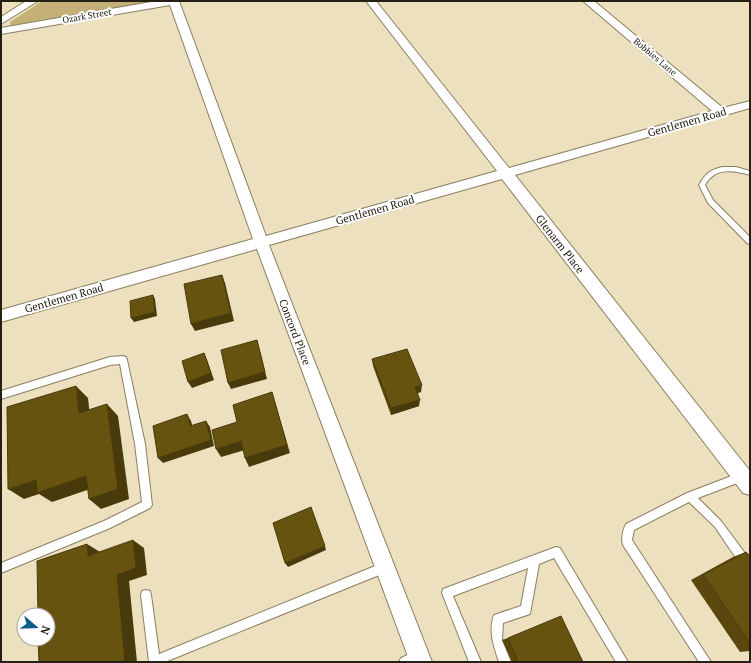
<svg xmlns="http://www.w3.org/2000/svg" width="751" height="663" viewBox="0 0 751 663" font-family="'PT Serif',serif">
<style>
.green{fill:#c3b076}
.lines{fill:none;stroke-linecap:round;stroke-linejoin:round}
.service-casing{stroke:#897e5f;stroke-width:2}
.minor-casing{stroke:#897e5f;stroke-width:2}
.service{fill:#fff;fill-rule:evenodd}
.minor{fill:#fff;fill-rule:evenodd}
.wall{fill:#59470e}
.shaded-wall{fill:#483a0b}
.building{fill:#675310;stroke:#483a0b}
.labels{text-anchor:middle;stroke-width:4;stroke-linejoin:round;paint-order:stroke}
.far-street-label{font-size:9px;fill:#242013;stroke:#fff}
.street-label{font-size:11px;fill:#242013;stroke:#fff}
</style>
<rect width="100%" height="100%" fill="#ece0be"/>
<path class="green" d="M42,1H158L16,27L10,25V22Z"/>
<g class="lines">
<g class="service-casing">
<g id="service">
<path d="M722,167H736L750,171V175C733,170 715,167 705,185L713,200L750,237V244L747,243L708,203L699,185C705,174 710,170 722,167Z"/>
<path d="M123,356L126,357L127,360L145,444L152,505L150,508L110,528L1,573V563L104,521L142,502L135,444L120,364L110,365L1,399V391L110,357Z"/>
<path d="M742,472L745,474L747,477L745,480L698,498L721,521L750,560V574L746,573L715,527L689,502L634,530L632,540L711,662H699L623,545C621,539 623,529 626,524L687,493Z"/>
<path d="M556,547L560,548L628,662H616L554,558L539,564L530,614L503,623L502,640L511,662H499C494,647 488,631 494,615L521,606L528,568L453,596L481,662H469L442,593L443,589Z"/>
<path d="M385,562L389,563L390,567L389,571L165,662H149L141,595L142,591L146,590L150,591L151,595L159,654Z"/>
<path d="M418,650L422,652L424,656L422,660L417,662H399L401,658Z"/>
</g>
</g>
<g class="minor-casing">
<g id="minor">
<path d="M26,1H38L1,24V17Z"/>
<path d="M157,1H179L266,236L497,171L366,1H376L509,168L712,111L583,1H594L723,108L750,101V108L515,175L750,471V495L743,493L502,179L269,245L432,662H410L257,249L1,322V310L253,239L170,5L1,34V28Z"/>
</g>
</g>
<use href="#service" class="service"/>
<use href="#minor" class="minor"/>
</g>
<g class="wall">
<path d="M372,359L421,392L417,393L419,406L391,415L373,366Z"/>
<path d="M746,552L750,556V651L740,652L691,580L733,557Z"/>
<path d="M508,638L583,662H512L502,640Z"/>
</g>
<g class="shaded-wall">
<path d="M222,275L225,283L234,321L195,331L191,324Z"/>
<path d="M153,295L155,299L157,316L134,322L131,318Z"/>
<path d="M257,340L267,379L231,389L228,383Z"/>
<path d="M204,353L207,360L214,380L192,388L188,382Z"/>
<path d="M422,385L421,392L414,394L415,387Z"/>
<path d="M76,386L88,398L91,425L79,413Z"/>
<path d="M272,392L290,453L249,467L245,458Z"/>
<path d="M420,400L419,406L391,415V408Z"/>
<path d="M107,404L118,416L129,499L101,509L89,499Z"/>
<path d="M187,414L191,421L194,432L190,426Z"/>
<path d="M206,421L210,427L214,446L163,463L158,458Z"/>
<path d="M241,441L245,450L221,457L216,449Z"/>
<path d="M86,476L99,486L52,502L39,494L24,499L8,489L36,480Z"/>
<path d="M133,540L144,548L147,575L129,581L137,662H120L117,575Z"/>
<path d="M87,544L100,552L88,556Z"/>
<path d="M325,546L326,550L288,567L285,563Z"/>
</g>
<g class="building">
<path d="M222,275L231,313L191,324L184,284Z"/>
<path d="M153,295L155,312L131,318L130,301Z"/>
<path d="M257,340L265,372L228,383L221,350Z"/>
<path d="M407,349L422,385L415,387L420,400L391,408L372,359Z"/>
<path d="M204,353L211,373L188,382L182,361Z"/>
<path d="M76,386L79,413L107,404L118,489L89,499L86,476L37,493L36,480L8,489L7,407Z"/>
<path d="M272,392L287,445L245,458L241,441L216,449L212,430L237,422L233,405Z"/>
<path d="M187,414L190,426L206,421L211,440L158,458L153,426Z"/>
<path d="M311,507L325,546L285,563L273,523Z"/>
<path d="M133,540L136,568L117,575L125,660L120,662H39L38,639H48V615H38L37,561L87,544L88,556Z"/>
<path d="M746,552L750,556V643L703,575Z"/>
<path d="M561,616L583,662H518L508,638Z"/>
</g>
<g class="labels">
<g class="far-street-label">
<text transform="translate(87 16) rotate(-10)" y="3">Ozark Street</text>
<text transform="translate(655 57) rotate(40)" y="3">Bobbies Lane</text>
</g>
<g class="street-label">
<text transform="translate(687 122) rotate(-16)" y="4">Gentlemen Road</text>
<text transform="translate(375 210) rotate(-16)" y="4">Gentlemen Road</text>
<text transform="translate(560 244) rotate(52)" y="4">Glenarm Place</text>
<text transform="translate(64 298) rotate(-16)" y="4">Gentlemen Road</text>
<text transform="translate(295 332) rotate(69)" y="4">Concord Place</text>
</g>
</g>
<rect width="751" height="663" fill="none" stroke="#242013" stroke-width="4"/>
<g transform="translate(36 627) rotate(109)"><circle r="19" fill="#ffffff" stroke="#a7a6a1"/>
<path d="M0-3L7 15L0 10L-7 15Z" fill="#0c5b8e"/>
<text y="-6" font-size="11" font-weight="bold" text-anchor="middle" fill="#242013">N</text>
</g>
</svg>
